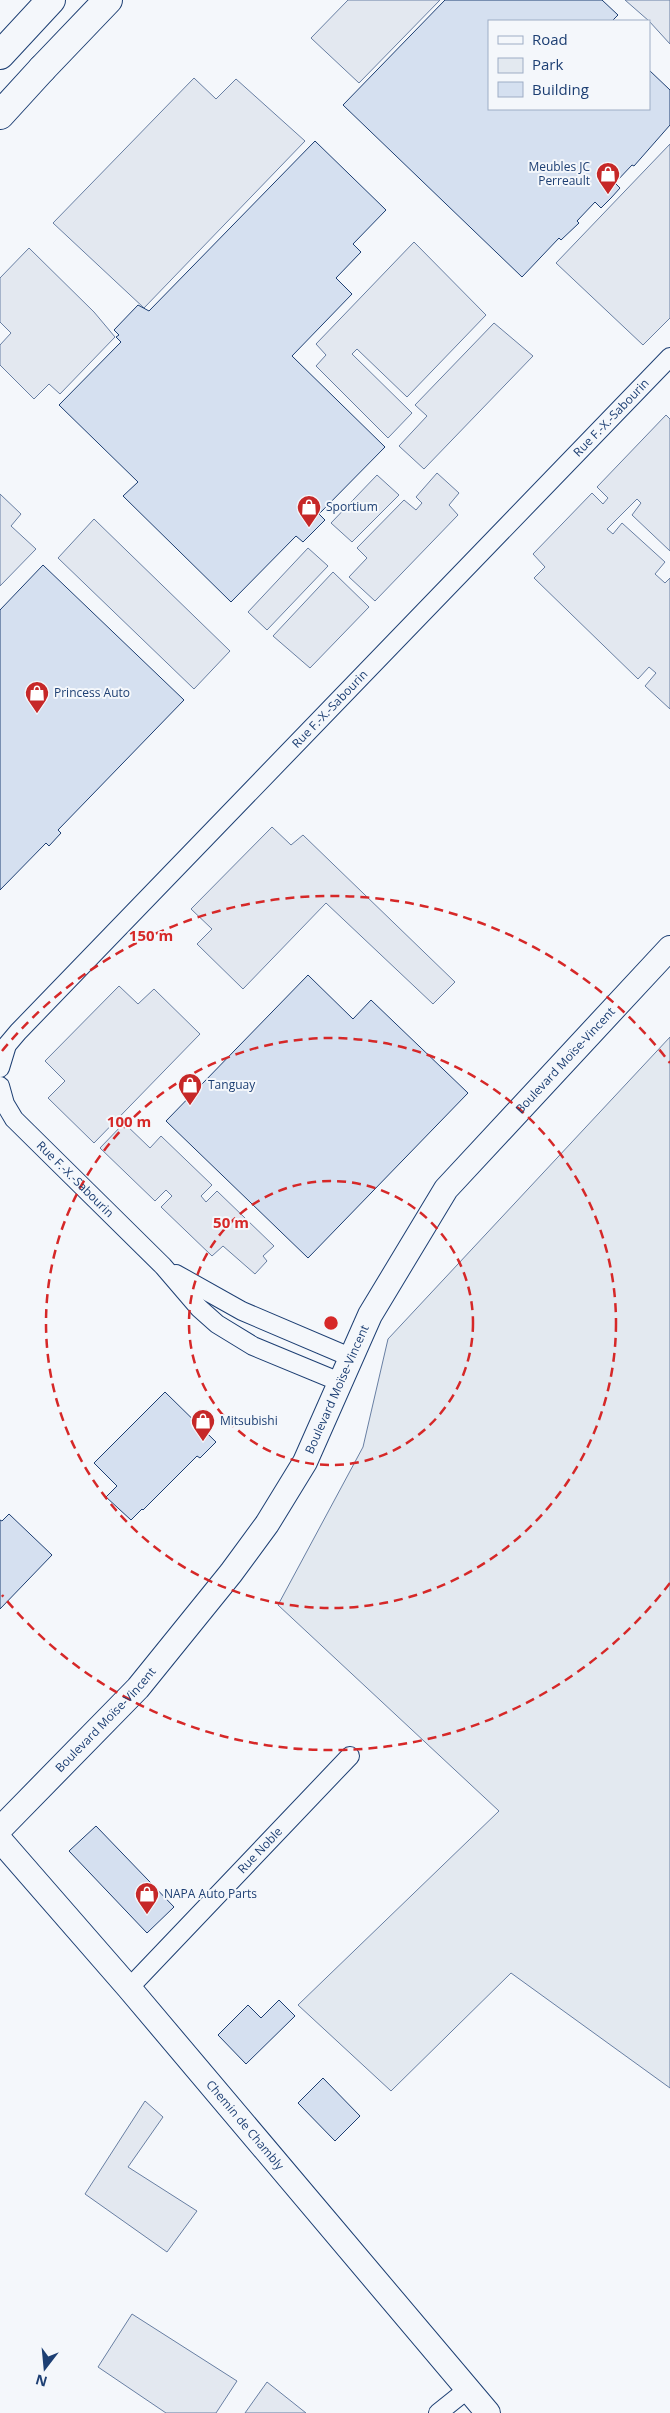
<svg xmlns="http://www.w3.org/2000/svg" width="670" height="2413" viewBox="0 0 670 2413" font-family="'Open Sans',sans-serif">
<style>
.green{fill:#e3e9f0;stroke:#687fa3}
.parking{fill:#e3e8f0;stroke:#687fa3}
.building{fill:#d5e0f0;stroke:#1d3f73}
.lines{fill:none;stroke-linecap:round;stroke-linejoin:round}
.street-casing{stroke:#1d3f73;stroke-width:20}
.secondary-casing{stroke:#1d3f73;stroke-width:26}
.primary-casing{stroke:#1d3f73;stroke-width:30}
.highway-casing{stroke:#1d3f73;stroke-width:30}
.street{stroke:#f4f7fb;stroke-width:18}
.secondary{stroke:#f4f7fb;stroke-width:24}
.primary{stroke:#f4f7fb;stroke-width:28}
.highway{stroke:#f4f7fb;stroke-width:28}
.ring{fill:none;stroke:#d62828;stroke-width:2.5;stroke-dasharray:9 6}
.labels{text-anchor:middle;stroke-width:4;stroke-linejoin:round;paint-order:stroke}
.poi-label{font-size:12px;fill:#1d3f73;stroke:#f4f7fb;text-anchor:start}
.street-label{font-size:12px;fill:#1d3f73;stroke:#f4f7fb}
.centre{fill:#d62828;stroke:#f4f7fb;stroke-width:2.5}
.ring-label{font-size:15px;text-anchor:middle;font-weight:bold;fill:#d62828;stroke:#f4f7fb;stroke-width:4;stroke-linejoin:round;paint-order:stroke}
</style>
<rect width="100%" height="100%" fill="#f4f7fb"/>
<path class="green" d="M670,1037V2088L511,1973L391,2091L298,2005L499,1811L278,1605L363,1447L388,1339Z"/>
<g class="parking">
<path d="M348,0H440L359,83L311,38Z"/>
<path d="M625,0H670V44L649,21Z"/>
<path d="M194,78L216,99L236,79L305,141L144,308L53,223Z"/>
<path d="M670,144V318L643,345L556,263Z"/>
<path d="M414,242L486,315L407,397L357,349L352,354L412,413L388,438L316,366L326,355L316,344Z"/>
<path d="M29,248L94,312L115,337L60,394L49,384L34,399L0,365V345L11,333L0,322V278Z"/>
<path d="M494,323L533,356L424,469L399,446L427,416L415,405Z"/>
<path d="M666,415L670,419V551L632,515L641,503L637,499L607,529L613,534L622,523L665,562L655,574L665,583L670,578V709L645,686L656,673L649,667L638,679L534,578L545,567L533,554L592,493L603,504L608,498L597,487Z"/>
<path d="M437,473L459,493L449,505L458,515L375,601L349,577L367,558L357,548L404,500L416,510L422,503L416,497Z"/>
<path d="M377,475L399,495L352,542L331,523Z"/>
<path d="M0,494L21,514L11,526L36,549L0,586Z"/>
<path d="M94,519L230,651L194,689L58,558Z"/>
<path d="M308,548L328,566L267,630L248,612Z"/>
<path d="M333,572L369,607L310,668L273,636Z"/>
<path d="M272,827L291,845L303,835L455,982L433,1004L326,903L243,989L197,944L212,929L191,909Z"/>
<path d="M119,986L138,1004L154,989L200,1034L94,1143L48,1098L65,1081L45,1061Z"/>
<path d="M124,1123L150,1148L161,1136L212,1185L201,1196L206,1202L217,1191L274,1246L263,1256L267,1261L255,1274L223,1246L212,1256L161,1207L172,1196L166,1190L155,1201L100,1148Z"/>
<path d="M145,2101L163,2117L128,2167L197,2211L167,2252L85,2194Z"/>
<path d="M132,2314L237,2381L216,2413H166L98,2367Z"/>
<path d="M267,2382L306,2413H245Z"/>
</g>
<g class="building">
<path d="M445,0H602L618,15L612,21H489V109H649V70L670,90V125L634,166L632,165L615,183L620,188L611,198L601,208L595,202L577,221L579,223L561,240L559,238L522,277L343,105Z"/>
<path d="M315,141L386,210L353,244L361,252L336,278L352,294L292,356L385,447L319,514L325,520L303,542L296,536L231,602L123,496L138,482L59,405L121,342L116,337L119,335L114,330L138,305L149,311Z"/>
<path d="M43,565L184,700L58,830L61,833L49,846L46,843L0,890V610Z"/>
<path d="M308,975L353,1019L371,1000L468,1093L308,1258L166,1121Z"/>
<path d="M165,1392L216,1442L200,1458L197,1456L143,1510L142,1509L131,1520L106,1497L117,1486L94,1463Z"/>
<path d="M9,1514L52,1555L0,1609V1520L2,1521Z"/>
<path d="M96,1826L174,1907L147,1933L69,1851Z"/>
<path d="M279,2000L295,2016L246,2064L218,2035L248,2005L261,2018Z"/>
<path d="M323,2078L360,2116L335,2141L298,2103Z"/>
</g>
<g class="lines">
<g class="street-casing">
<g id="street">
<path id="s1" d="M0,1068L7,1045L18,1032L670,357"/>
<path id="s2" d="M0,1086L5,1104L14,1119L163,1266L199,1308L217,1324L253,1346L340,1382"/>
<path d="M176,1274L242,1311L350,1357"/>
<path id="s3" d="M129,1988L350,1756"/>
<path d="M438,2413L468,2389"/>
</g>
</g>
<g class="secondary-casing">
<g id="secondary">
<path id="s4" d="M0,1829L138,1688L231,1573L267,1524L305,1462L370,1315L446,1189L670,948"/>
<path id="s5" d="M0,1840L129,1988L488,2413"/>
</g>
</g>
<g class="primary-casing">
<path id="primary" d="M42,69L108,0"/>
</g>
<g class="highway-casing">
<g id="highway">
<path d="M0,55L51,0"/>
<path d="M0,115L42,69"/>
</g>
</g>
<use href="#street" class="street"/>
<use href="#secondary" class="secondary"/>
<use href="#primary" class="primary"/>
<use href="#highway" class="highway"/>
</g>
<g class="ring">
<circle cx="331" cy="1323" r="142"/>
<circle cx="331" cy="1323" r="285"/>
<path d="M670 1583A427 427 0 0 1 2 1595M2 1051A427 427 0 0 1 670 1063"/>
</g>
<defs>
<g id="shop-pin" transform="scale(1.25)"><path d="M0 17L-7.5 6A9.5 9.5 0 1 1 7.5 6Z" fill="#c62828" stroke="#f4f7fb"/><path d="M-5-2.5h2.3a2.7 3.5 0 0 1 5.4 0H5L5.5 6h-11ZM-1.5-2.5h3a1.5 2.3 0 0 0-3 0Z" fill="#fff"/></g>
</defs>
<g fill-rule="evenodd">
<use href="#shop-pin" x="608" y="174"/>
<use href="#shop-pin" x="309" y="507"/>
<use href="#shop-pin" x="37" y="693"/>
<use href="#shop-pin" x="190" y="1085"/>
<use href="#shop-pin" x="203" y="1421"/>
<use href="#shop-pin" x="147" y="1894"/>
</g>
<g class="labels">
<g class="poi-label">
<text x="590" y="171" text-anchor="end">Meubles JC<tspan x="590" dy="14">Perreault</tspan></text>
<text x="326" y="511">Sportium</text>
<text x="54" y="697">Princess Auto</text>
<text x="208" y="1089">Tanguay</text>
<text x="220" y="1425">Mitsubishi</text>
<text x="164" y="1898">NAPA Auto Parts</text>
</g>
<g class="street-label">
<text dy="4" stroke="none"><textPath href="#s1" startOffset="895">Rue F.-X.-Sabourin</textPath></text>
<text dy="4" stroke="none"><textPath href="#s1" startOffset="490">Rue F.-X.-Sabourin</textPath></text>
<text dy="4" stroke="none"><textPath href="#s4" startOffset="962">Boulevard Moïse-Vincent</textPath></text>
<text dy="4" stroke="none"><textPath href="#s2" startOffset="122">Rue F.-X.-Sabourin</textPath></text>
<text dy="4" stroke="none"><textPath href="#s4" startOffset="558">Boulevard Moïse-Vincent</textPath></text>
<text dy="4" stroke="none"><textPath href="#s4" startOffset="152">Boulevard Moïse-Vincent</textPath></text>
<text dy="4" stroke="none"><textPath href="#s3" startOffset="190">Rue Noble</textPath></text>
<text dy="4" stroke="none"><textPath href="#s5" startOffset="376">Chemin de Chambly</textPath></text>
</g>
</g>
<circle cx="331" cy="1323" r="8" class="centre"/>
<g class="ring-label">
<text x="151" y="941">150 m</text>
<text x="129" y="1127">100 m</text>
<text x="231" y="1228">50 m</text>
</g>
<rect x="488" y="20" width="162" height="90" fill="#f4f7fb" stroke="#9eadc5"/>
<rect x="498" y="36" width="25" height="8" fill="#f4f7fb" stroke="#9eadc5"/>
<text x="532" y="45" font-size="15" fill="#1d3f73">Road</text>
<rect x="498" y="58" width="25" height="15" fill="#e3e9f0" stroke="#9eadc5"/>
<text x="532" y="70" font-size="15" fill="#1d3f73">Park</text>
<rect x="498" y="82" width="25" height="15" fill="#d5e0f0" stroke="#9eadc5"/>
<text x="532" y="95" font-size="15" fill="#1d3f73">Building</text>
<g transform="translate(45 2368) rotate(196)" stroke="#f4f7fb" stroke-width="4" paint-order="stroke">
<path d="M0-4L9 19L0 12L-9 19Z" fill="#1d3f73"/>
<text y="-8" font-size="14" font-weight="bold" text-anchor="middle" fill="#1d3f73">N</text>
</g>
</svg>
